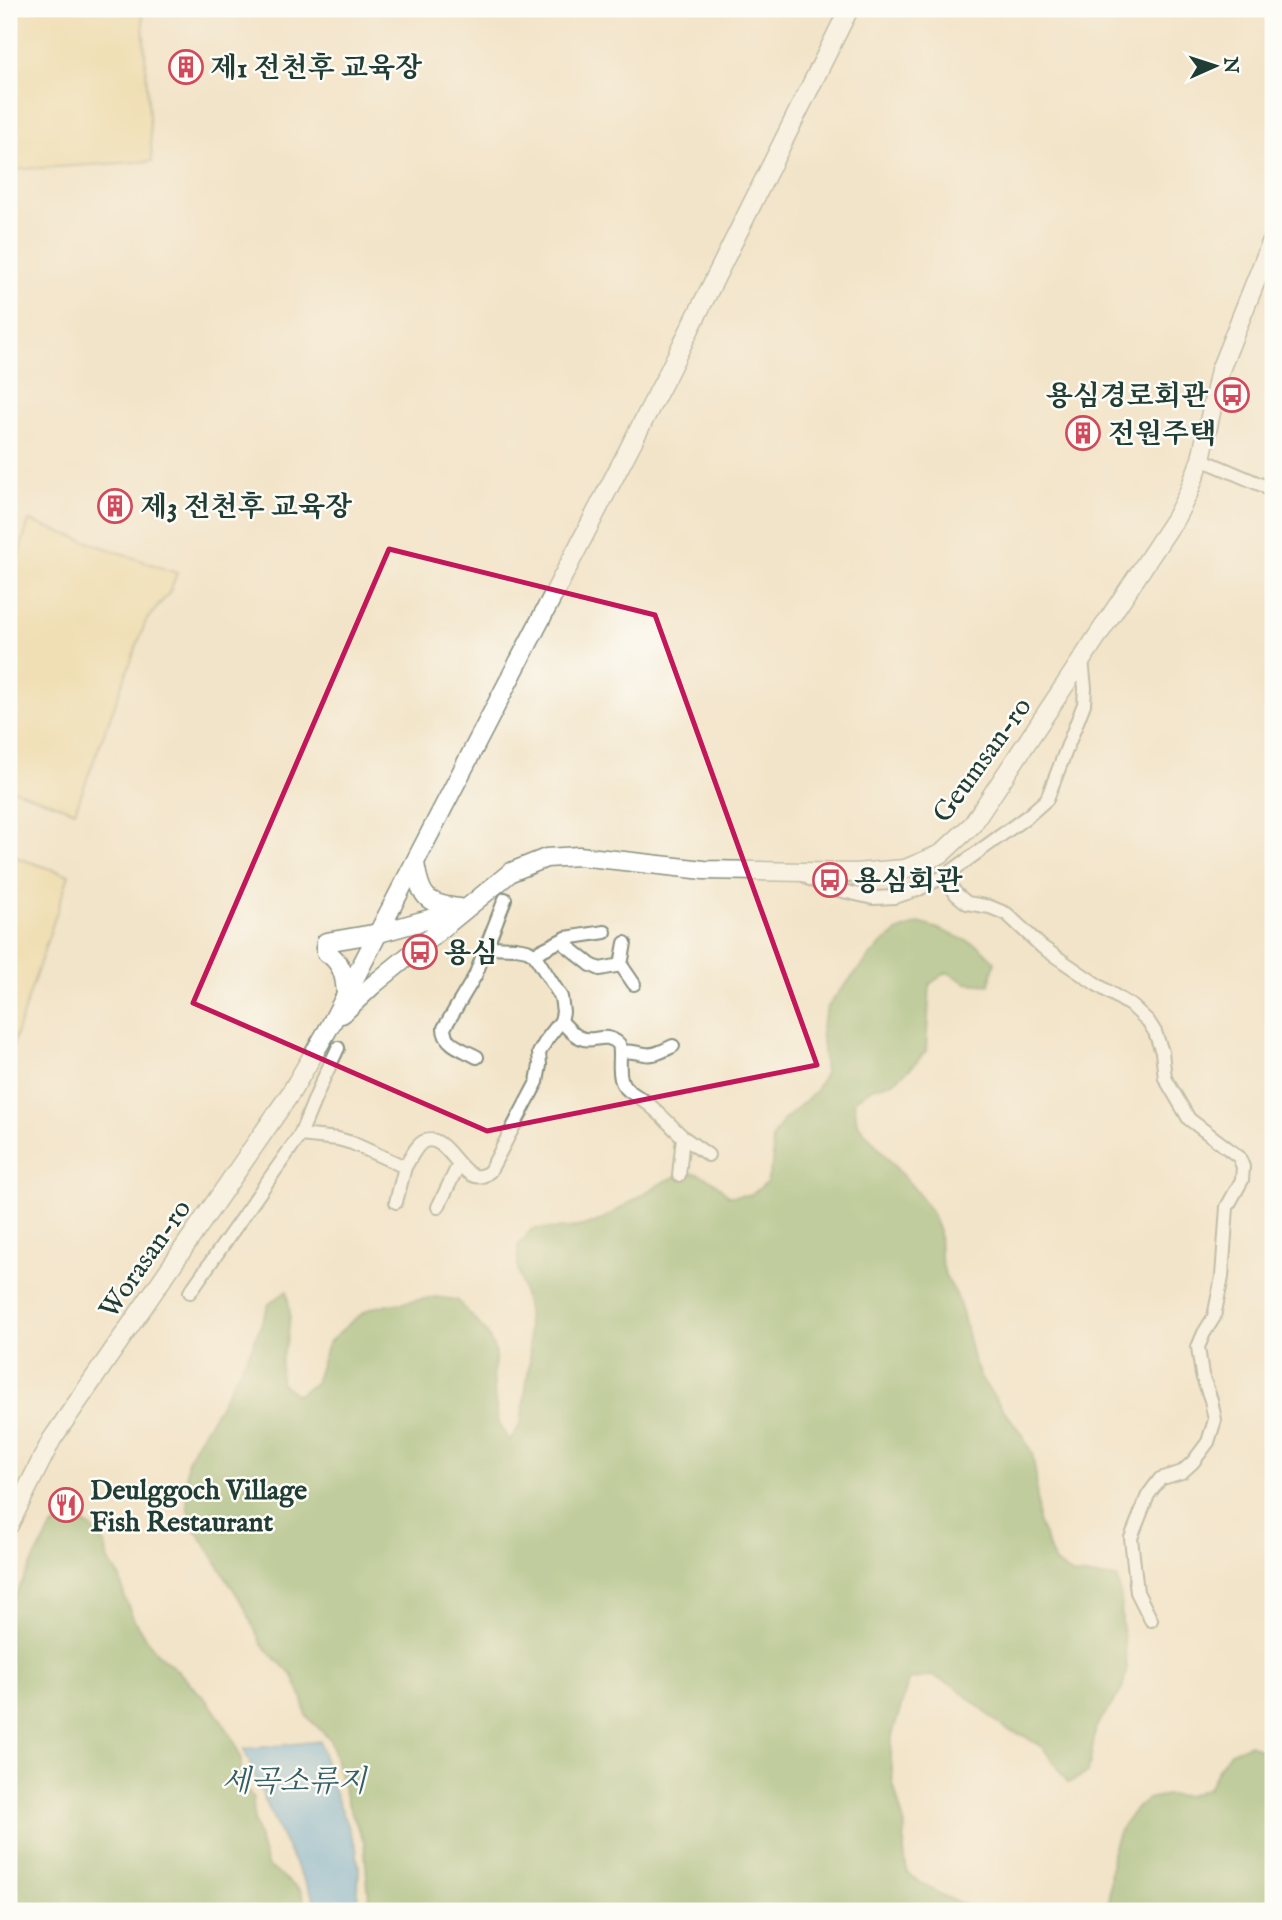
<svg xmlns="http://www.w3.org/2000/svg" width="1282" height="1920" viewBox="0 0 1282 1920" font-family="'IM FELL English','Noto Serif KR',serif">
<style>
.forest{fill:#84b068;stroke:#52764e;stroke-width:2}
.sand{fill:#eeda9e;stroke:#868c69;stroke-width:2}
.water{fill:#65aedd;stroke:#427688;stroke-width:2}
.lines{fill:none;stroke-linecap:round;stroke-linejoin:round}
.street-casing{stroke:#88907e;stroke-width:16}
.secondary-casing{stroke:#88907e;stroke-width:21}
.street{stroke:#fff;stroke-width:12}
.secondary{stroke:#fff;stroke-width:18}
.marked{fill:none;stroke:#c2185b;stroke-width:5;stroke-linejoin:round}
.labels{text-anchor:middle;stroke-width:5;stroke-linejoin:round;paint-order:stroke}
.poi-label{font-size:28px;font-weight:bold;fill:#1f3d34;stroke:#fdfcf7;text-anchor:start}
.street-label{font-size:28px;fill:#1f3d34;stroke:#fdfcf7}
.water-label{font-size:30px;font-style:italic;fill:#345f67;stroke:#fdfcf7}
</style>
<rect width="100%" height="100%" fill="#fdfcf7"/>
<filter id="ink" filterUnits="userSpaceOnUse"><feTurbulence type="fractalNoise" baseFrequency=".0143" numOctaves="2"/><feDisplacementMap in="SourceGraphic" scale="14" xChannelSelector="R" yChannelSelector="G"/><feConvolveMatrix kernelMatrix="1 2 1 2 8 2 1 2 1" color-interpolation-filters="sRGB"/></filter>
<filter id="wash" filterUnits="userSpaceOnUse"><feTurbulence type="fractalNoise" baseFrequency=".00686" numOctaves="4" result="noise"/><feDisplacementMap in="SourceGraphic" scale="28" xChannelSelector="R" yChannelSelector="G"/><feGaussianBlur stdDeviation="1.57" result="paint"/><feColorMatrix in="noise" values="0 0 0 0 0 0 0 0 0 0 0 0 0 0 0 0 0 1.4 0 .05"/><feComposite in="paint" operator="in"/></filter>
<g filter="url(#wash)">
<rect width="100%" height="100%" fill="#f2e4c8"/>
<g class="forest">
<path d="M919,923L939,929L979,946L995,962L989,985L966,983L947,972L930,984L926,1051L911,1068L893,1082L872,1088L854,1101L857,1123L916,1191L930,1210L939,1231L940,1254L945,1275L956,1294L963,1315L973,1358L981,1379L1021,1433L1032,1453L1036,1475L1038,1521L1055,1563L1074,1575L1117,1578L1121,1599L1122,1622L1127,1668L1122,1690L1096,1727L1088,1773L1068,1783L1043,1748L1024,1736L1004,1728L953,1685L932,1676L909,1680L892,1736L891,1758L893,1783L905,1826L904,1850L907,1873C919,1882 932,1891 946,1897C957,1902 967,1905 977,1911H370L364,1842L347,1802L330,1739L307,1717L302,1697L293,1676L262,1645L244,1606L196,1530L188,1510L186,1486L187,1463L196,1443L219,1407L252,1347L269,1304L287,1291L290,1314L288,1337L281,1360L280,1382L297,1395L315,1383L328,1343L353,1320L371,1308L436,1297L457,1300L487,1333L496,1354L493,1376L495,1399L498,1422L509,1441L521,1424L530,1359L527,1310L518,1268V1246L532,1229C552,1228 577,1230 596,1222C620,1212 670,1171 692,1173C707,1174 719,1186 729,1196L751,1195L767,1182L773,1161L772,1139L783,1121L815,1092L825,1073L821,1028L827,1008L839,992L881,944L899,931Z"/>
<path d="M71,1517L91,1527L105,1544L108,1560L120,1578L125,1599L134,1620L146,1639L160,1656L177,1670L209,1703L222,1721L234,1740L241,1760V1783L253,1798L254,1822L267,1865L300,1890L308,1911H9V1606L52,1527Z"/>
<path d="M1250,1744L1262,1750L1273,1760V1911H1108L1112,1852L1119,1832L1131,1814L1147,1799L1167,1795L1188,1796L1208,1788L1218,1769L1230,1752Z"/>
</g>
<g class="sand">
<path d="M9,9H142L152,161L9,170Z"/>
<path d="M29,521L177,573L169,593L146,621L75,811L9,788V584Z"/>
<path d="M9,855L69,875L13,1044L9,1048Z"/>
</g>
<path class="water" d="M320,1741L328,1775L356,1847L359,1868L357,1911H321C290,1859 266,1805 244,1749Z"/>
</g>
<g filter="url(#ink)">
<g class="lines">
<g class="street-casing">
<g id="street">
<path d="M1201,459L1264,486L1273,493"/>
<path d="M802,873L810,879L834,889L873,898L895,897L919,889L945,876L1029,815L1047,799L1084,704L1085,688L1082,660"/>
<path d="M945,876L956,894L967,903L990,907L1007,914L1042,947L1096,984L1133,1007L1148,1021L1155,1032L1162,1052L1165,1078L1189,1119L1239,1157L1243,1167L1242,1180L1227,1207L1222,1277L1214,1317L1204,1333L1198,1347L1202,1375L1211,1400L1215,1420L1208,1442L1193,1462L1182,1472L1160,1479L1148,1495L1131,1538L1137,1592L1151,1620"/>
<path d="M561,941L591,965L600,969L621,965L625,943"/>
<path d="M534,954L566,938L605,932"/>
<path d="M621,965L634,984"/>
<path d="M561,1021C566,1026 572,1034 579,1037C593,1045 604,1030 619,1044C622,1056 617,1070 622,1082C626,1092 639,1096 647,1103C660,1113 671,1126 683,1137L679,1175"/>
<path d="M621,1052C630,1050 636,1053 645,1054C655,1056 664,1050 673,1046"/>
<path d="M477,1057C465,1050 444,1045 444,1028L475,976L505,899"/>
<path d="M300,1135L338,1139L352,1143L405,1167C410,1160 416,1144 425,1141C450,1132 464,1195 490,1171L537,1082L540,1065L539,1053L547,1039L561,1021L563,1012L561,997L534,954L527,950L516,948L487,947"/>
<path d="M683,1137L708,1155"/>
<path d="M396,1202L405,1167"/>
<path d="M438,1207L459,1164"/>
<path d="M190,1292L300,1135L321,1084L338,1048"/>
</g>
</g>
<g class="secondary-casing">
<g id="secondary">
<path d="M415,863C420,895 425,905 460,908"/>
<path d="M346,994C345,976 342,962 326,952V942L379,933L458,911"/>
<path d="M342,1014L373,985L511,872L546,858L579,856L704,870L855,873L905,869L941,854L972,825L1175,519L1188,494L1201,459L1220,370L1273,238"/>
<path d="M9,1525L52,1439L290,1094L330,1026L664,381L849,9"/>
</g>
</g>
<use href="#street" class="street"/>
<use href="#secondary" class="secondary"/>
</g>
</g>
<path d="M0 0H1282V1920H0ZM389,549L655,615L817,1065L487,1131L193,1003Z" fill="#f2e4c8" fill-opacity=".55" fill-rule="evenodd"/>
<path class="marked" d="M389,549L655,615L817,1065L487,1131L193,1003Z"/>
<defs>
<g id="building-ring" transform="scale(1.75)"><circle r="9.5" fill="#fdfcf7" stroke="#d1495b" stroke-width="1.5"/><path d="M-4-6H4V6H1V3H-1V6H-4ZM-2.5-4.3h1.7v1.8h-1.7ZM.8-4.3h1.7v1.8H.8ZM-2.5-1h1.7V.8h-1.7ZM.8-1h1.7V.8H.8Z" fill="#d1495b"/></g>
<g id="bus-ring" transform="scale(1.75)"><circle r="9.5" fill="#fdfcf7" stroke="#d1495b" stroke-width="1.5"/><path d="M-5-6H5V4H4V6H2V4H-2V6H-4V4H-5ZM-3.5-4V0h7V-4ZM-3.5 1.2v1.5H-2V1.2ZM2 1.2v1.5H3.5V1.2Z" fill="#d1495b"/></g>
<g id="restaurant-ring" transform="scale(1.75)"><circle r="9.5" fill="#fdfcf7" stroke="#d1495b" stroke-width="1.5"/><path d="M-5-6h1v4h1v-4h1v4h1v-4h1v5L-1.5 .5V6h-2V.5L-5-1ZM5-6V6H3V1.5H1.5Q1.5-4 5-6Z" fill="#d1495b"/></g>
</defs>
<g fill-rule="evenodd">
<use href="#building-ring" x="186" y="67"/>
<use href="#bus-ring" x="1232" y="395"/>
<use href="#building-ring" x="1083" y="433"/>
<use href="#building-ring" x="115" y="506"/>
<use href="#bus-ring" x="830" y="880"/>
<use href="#bus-ring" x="420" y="952"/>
<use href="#restaurant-ring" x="66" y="1505"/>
</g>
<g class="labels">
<g class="poi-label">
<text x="210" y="77">제1 전천후 교육장</text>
<text x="1208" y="405" text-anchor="end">용심경로회관</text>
<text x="1108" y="443">전원주택</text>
<text x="140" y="516">제3 전천후 교육장</text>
<text x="854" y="890">용심회관</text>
<text x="444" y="962">용심</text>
<text x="90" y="1499">Deulggoch Village<tspan x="90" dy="32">Fish Restaurant</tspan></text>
</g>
<g class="street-label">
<text transform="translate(981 759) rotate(-54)" y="10">Geumsan-ro</text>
<text transform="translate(144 1258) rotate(-55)" y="10">Worasan-ro</text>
</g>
<g class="water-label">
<text x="294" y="1791">세곡소류지</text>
</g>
</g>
<rect width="1282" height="1920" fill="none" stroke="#fdfcf7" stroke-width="35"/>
<g transform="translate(1215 66) rotate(87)" stroke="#fdfcf7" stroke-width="5" paint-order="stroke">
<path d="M0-5L12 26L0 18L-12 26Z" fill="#1f3d34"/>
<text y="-10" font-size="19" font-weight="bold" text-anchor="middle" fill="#1f3d34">N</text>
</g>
</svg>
